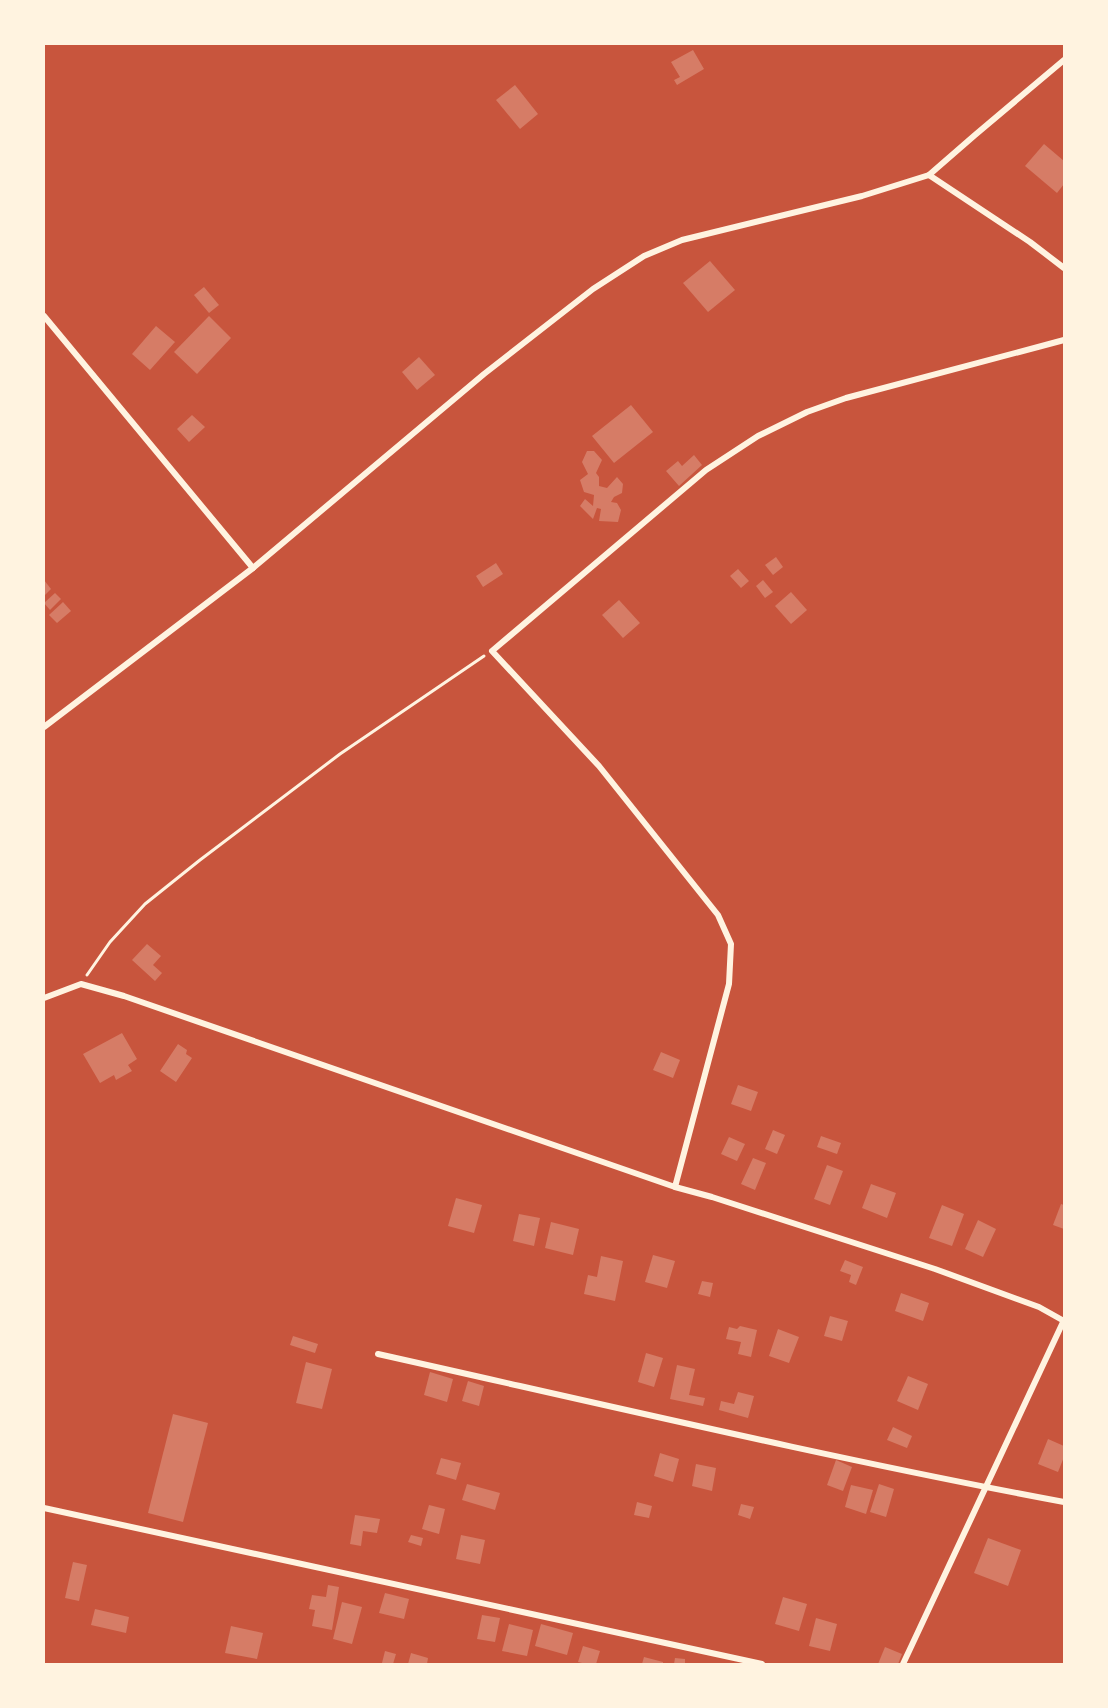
<svg xmlns="http://www.w3.org/2000/svg" width="1108" height="1708" viewBox="0 0 1108 1708" font-family="Merriweather,serif">
<style>
.building{fill:#d67c66}
.lines{fill:none;stroke-linecap:round;stroke-linejoin:round}
.path{stroke:#fff3e0;stroke-width:3}
.minor{stroke:#fff3e0;stroke-width:6}
</style>
<rect width="100%" height="100%" fill="#c8553d"/>
<g class="building">
<path d="M693,50L704,69L677,85L674,80L680,77L671,62Z"/>
<path d="M515,85L538,114L520,129L496,100Z"/>
<path d="M1044,144L1064,161V184L1057,193L1025,166Z"/>
<path d="M710,261L735,290L708,312L683,283Z"/>
<path d="M204,287L219,305L209,313L194,295Z"/>
<path d="M209,316L231,338L197,374L174,352Z"/>
<path d="M156,326L175,342L150,370L132,354Z"/>
<path d="M419,357L435,375L417,390L402,372Z"/>
<path d="M631,405L653,432L614,463L592,436Z"/>
<path d="M192,415L205,427L189,442L177,429Z"/>
<path d="M587,451H594L602,460L596,473L599,477V486L607,488L617,477L623,484L622,493L614,497L611,502L617,503L621,510L618,522L599,521L601,509L597,508L593,519L580,506L585,499L593,506L594,495L584,492L580,480L588,474L582,462Z"/>
<path d="M694,455L702,465L679,486L666,471L678,461L682,466Z"/>
<path d="M776,557L783,567L773,575L765,565Z"/>
<path d="M496,563L503,574L483,587L476,576Z"/>
<path d="M738,569L749,581L741,588L730,576Z"/>
<path d="M44,580L51,589L44,596Z"/>
<path d="M763,580L773,592L765,598L756,586Z"/>
<path d="M791,592L807,610L791,624L775,606Z"/>
<path d="M55,593L61,599L50,610L44,603Z"/>
<path d="M619,600L640,623L623,638L602,615Z"/>
<path d="M63,602L71,611L57,623L49,615Z"/>
<path d="M147,944L161,956L153,965L162,973L155,981L132,960Z"/>
<path d="M122,1033L137,1059L128,1065L132,1071L116,1080L114,1075L100,1083L83,1054Z"/>
<path d="M178,1044L187,1050L186,1054L192,1058L176,1082L160,1071Z"/>
<path d="M661,1052L680,1060L673,1078L653,1070Z"/>
<path d="M738,1085L758,1092L751,1111L731,1104Z"/>
<path d="M773,1130L785,1135L777,1154L765,1149Z"/>
<path d="M821,1136L841,1143L837,1154L817,1147Z"/>
<path d="M729,1137L745,1144L737,1161L721,1154Z"/>
<path d="M753,1158L766,1163L755,1190L741,1184Z"/>
<path d="M827,1165L843,1171L830,1205L814,1199Z"/>
<path d="M871,1184L896,1193L887,1218L862,1208Z"/>
<path d="M456,1198L482,1205L474,1233L448,1226Z"/>
<path d="M1061,1204L1064,1205V1229L1053,1225Z"/>
<path d="M942,1205L964,1214L952,1246L929,1238Z"/>
<path d="M519,1214L540,1218L534,1246L513,1241Z"/>
<path d="M978,1220L996,1229L983,1257L965,1249Z"/>
<path d="M551,1222L579,1229L573,1255L545,1248Z"/>
<path d="M653,1255L675,1261L667,1288L645,1282Z"/>
<path d="M601,1256L623,1261L615,1301L584,1294L588,1275L597,1277Z"/>
<path d="M845,1260L863,1267L856,1285L849,1282L851,1275L840,1271Z"/>
<path d="M702,1281L713,1283L710,1297L698,1294Z"/>
<path d="M901,1293L929,1303L923,1321L895,1311Z"/>
<path d="M830,1316L848,1321L842,1341L824,1336Z"/>
<path d="M740,1326L757,1330L751,1357L738,1354L741,1342L726,1339L729,1327L737,1329Z"/>
<path d="M778,1329L799,1337L789,1363L769,1356Z"/>
<path d="M293,1336L318,1344L315,1353L290,1345Z"/>
<path d="M646,1353L663,1358L654,1387L638,1382Z"/>
<path d="M306,1362L332,1369L322,1409L296,1403Z"/>
<path d="M677,1365L695,1369L689,1395L705,1398L703,1406L670,1399Z"/>
<path d="M430,1372L453,1379L447,1402L424,1395Z"/>
<path d="M908,1376L928,1384L918,1410L897,1401Z"/>
<path d="M468,1381L484,1386L479,1406L462,1401Z"/>
<path d="M738,1392L754,1396L748,1418L719,1410L721,1401L734,1404Z"/>
<path d="M173,1414L208,1423L183,1522L148,1513Z"/>
<path d="M893,1427L912,1436L907,1448L887,1440Z"/>
<path d="M1048,1439L1064,1446V1457L1058,1472L1038,1464Z"/>
<path d="M660,1453L679,1459L673,1482L654,1476Z"/>
<path d="M441,1458L461,1463L456,1480L436,1474Z"/>
<path d="M836,1460L852,1467L843,1491L827,1485Z"/>
<path d="M696,1464L716,1468L712,1491L692,1486Z"/>
<path d="M467,1484L500,1493L495,1510L462,1500Z"/>
<path d="M879,1484L894,1489L886,1517L870,1512Z"/>
<path d="M851,1485L873,1490L866,1514L845,1507Z"/>
<path d="M637,1502L652,1506L649,1518L634,1515Z"/>
<path d="M741,1504L754,1507L750,1519L738,1515Z"/>
<path d="M429,1505L445,1509L439,1534L422,1529Z"/>
<path d="M355,1515L380,1519L377,1533L363,1531L361,1546L350,1544Z"/>
<path d="M411,1535L423,1538L421,1546L408,1542Z"/>
<path d="M461,1535L485,1540L480,1564L456,1559Z"/>
<path d="M988,1538L1021,1550L1008,1586L974,1573Z"/>
<path d="M73,1562L87,1565L79,1601L65,1598Z"/>
<path d="M328,1585L339,1587L332,1630L312,1626L315,1610L309,1609L312,1595L326,1597Z"/>
<path d="M385,1593L409,1599L404,1619L379,1613Z"/>
<path d="M783,1597L807,1604L799,1631L775,1624Z"/>
<path d="M342,1602L362,1607L352,1644L333,1639Z"/>
<path d="M95,1609L129,1617L126,1633L91,1625Z"/>
<path d="M482,1615L500,1618L495,1642L477,1639Z"/>
<path d="M816,1618L837,1624L830,1651L809,1646Z"/>
<path d="M509,1624L533,1630L527,1656L502,1651Z"/>
<path d="M541,1624L573,1633L567,1655L535,1646Z"/>
<path d="M231,1626L263,1633L257,1659L225,1653Z"/>
<path d="M583,1646L600,1651L596,1664H586L578,1662Z"/>
<path d="M885,1647L902,1654L898,1664H878Z"/>
<path d="M385,1651L396,1654L393,1664L382,1663Z"/>
<path d="M411,1653L428,1658L427,1664H408Z"/>
<path d="M644,1657L663,1662V1664H642Z"/>
<path d="M675,1658L685,1659V1664H674Z"/>
</g>
<g class="lines">
<path class="path" d="M87,975L110,942L145,904L200,860L340,754L484,656"/>
<g class="minor">
<path d="M929,175L975,135L1064,60"/>
<path d="M44,316L253,568"/>
<path d="M44,727L253,568L484,374L593,289L644,256L682,240L862,196L929,175L1030,242L1064,268"/>
<path d="M44,998L81,984L124,996L675,1187L712,1197L935,1269L1039,1307L1064,1321"/>
<path d="M675,1187L729,984L731,944L718,915L599,766L492,651L706,470L758,436L807,412L846,398L1064,340"/>
<path d="M378,1354C606,1405 834,1459 1064,1502"/>
<path d="M44,1508L762,1664"/>
<path d="M903,1664L1064,1320"/>
</g>
</g>
<rect width="1108" height="1708" fill="none" stroke="#fff3e0" stroke-width="90"/>
</svg>
